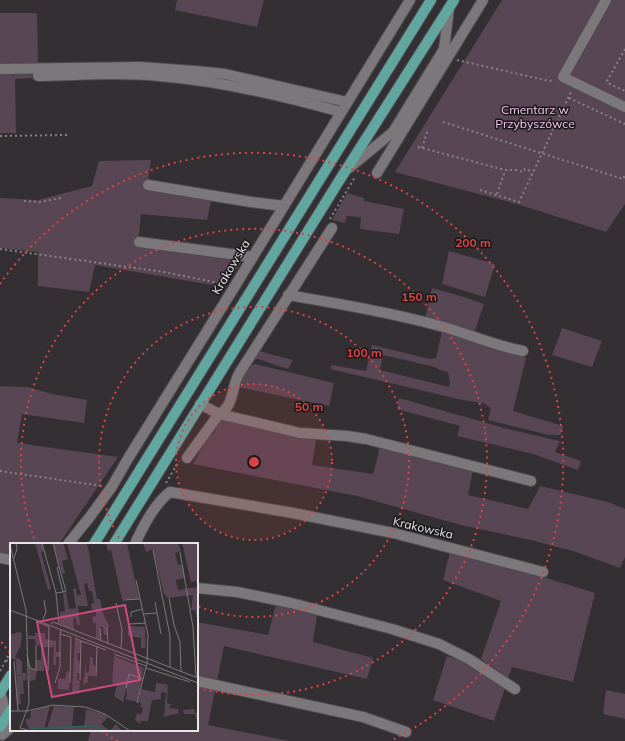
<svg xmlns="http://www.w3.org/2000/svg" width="625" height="741" viewBox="0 0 625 741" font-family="Mulish,sans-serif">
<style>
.green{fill:#584655;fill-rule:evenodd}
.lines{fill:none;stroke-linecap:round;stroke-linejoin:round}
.minor-casing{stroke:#4f4d4f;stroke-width:12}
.major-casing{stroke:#4f4d4f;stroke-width:12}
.path{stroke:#868386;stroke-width:2;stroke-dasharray:2 3;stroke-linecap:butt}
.minor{stroke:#7b777b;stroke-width:10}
.major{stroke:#61a6a0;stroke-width:10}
.ring{fill:none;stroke:#d94445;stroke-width:2;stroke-dasharray:2 4}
.labels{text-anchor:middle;stroke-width:3;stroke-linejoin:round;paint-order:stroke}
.park-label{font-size:12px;fill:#f6c4f0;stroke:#191819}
.street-label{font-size:12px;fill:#e7e5e7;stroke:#191819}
.inset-river{fill:none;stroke:#315e59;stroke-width:2}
.inset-road{fill:none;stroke:#7b787a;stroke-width:1}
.view{fill:#cb4b7e;fill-opacity:0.15;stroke:#cb4b7e;stroke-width:2}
.inset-edge{fill:none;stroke:#e7e5e7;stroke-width:2}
.centre{fill:#d94445;stroke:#191819;stroke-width:2}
.ring-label{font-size:12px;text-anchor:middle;font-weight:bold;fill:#d94445;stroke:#191819;stroke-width:3;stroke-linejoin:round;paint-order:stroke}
</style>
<rect width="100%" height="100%" fill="#332f32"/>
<g class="green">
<path d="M177,0H264L257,27L175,10Z"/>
<path d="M502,0H625V204L606,232L520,205L395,172Z"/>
<path d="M0,13H37L38,64L0,67Z"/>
<path d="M0,73H32V78L15,79L16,133H0Z"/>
<path d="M151,160L147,187L212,197L207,220L141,214L138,245L243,259L224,287L95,265L89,292L38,286V252L0,248V198L38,200L92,186L99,161Z"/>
<path d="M347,193L364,198V201L404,209L399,234L360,229L361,218L359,217L347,216L345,223L332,220Z"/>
<path d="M449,251L495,264L485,297L442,284Z"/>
<path d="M432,288L464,297L484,304L474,333L425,319Z"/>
<path d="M562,328L602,341L592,367L552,355Z"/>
<path d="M442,331L482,343L526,358L513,411L563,426L561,435H549L488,420L491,408L487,406L486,404L458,399L330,369L332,365L366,371L372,345L430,359L436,358ZM383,355L435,367L440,370L448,372L450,383L449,387L380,370Z"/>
<path d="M258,351L293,360L288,369L258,359H253Z"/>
<path d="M255,364L334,383L329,406L238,387L248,366Z"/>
<path d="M0,386L28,387L52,394L87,400L84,423L22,414L17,443L118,457L59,544H11V555L0,553Z"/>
<path d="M399,398L504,428L560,441L555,452L581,461L578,470L533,454L457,436L460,426L397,409Z"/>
<path d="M223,419L316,440L312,465L373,474L380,447L473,470L468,495L528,509L540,486L608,502L625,509V557L620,568L576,552L535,541L461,525L357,496L193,464L206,440L215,431C215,425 218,422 223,419Z"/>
<path d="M450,552L497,563L595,593L573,682L512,667L508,678L481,659L501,601L443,580Z"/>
<path d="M276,605L317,615L313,642L373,658L367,679L224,646L208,725L289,741H88L91,730H197V622L268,635Z"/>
<path d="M447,656L470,664L491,680L505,688L494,721L433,700Z"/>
<path d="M606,690L625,694V719L603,714Z"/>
</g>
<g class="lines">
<g class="minor-casing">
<g id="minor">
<path d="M606,0L563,77L625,107"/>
<path d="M0,69L140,67L195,71L225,74L347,102"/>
<path d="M38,76C78,75 119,72 159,76C221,81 281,95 341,112"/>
<path d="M349,168L393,132L444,49L449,8"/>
<path d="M377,173L483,0"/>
<path d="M148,185L251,202L284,206"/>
<path d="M139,242L253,257"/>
<path d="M288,295C340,304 393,313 444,327C471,335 496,346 523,351"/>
<path d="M200,404L219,414C235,406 231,385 240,372C271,324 301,276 332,228"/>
<path d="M187,458L219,414L300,433L347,436L366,439L531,481"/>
<path d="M68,544L89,518L111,488L129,457L235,286L410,0"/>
<path d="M135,544C143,526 154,504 170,492L293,513L393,533L543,572"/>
<path d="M0,558L11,560"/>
<path d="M197,588L237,592L291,603L392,629L439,644L469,659L515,689"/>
<path d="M197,681L363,717L406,732"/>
<path d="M0,691L5,710L2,724"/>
<path d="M0,734L2,735L11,727"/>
</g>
</g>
<g class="major-casing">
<g id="major">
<path d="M94,544L431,0"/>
<path d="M114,544L339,181L454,0"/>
<path d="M0,693L11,675"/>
<path d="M0,727L11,710"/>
</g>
</g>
<g class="path">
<path d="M625,49L607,81L608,83L625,91"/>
<path d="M457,60L549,81L554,80"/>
<path d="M569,98L625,124"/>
<path d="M443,122L623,179L625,175"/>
<path d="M0,136L68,135"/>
<path d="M418,147L505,170H516L523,172L525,169L533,172"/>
<path d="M422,148L428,129"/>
<path d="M480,190L519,202L571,92"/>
<path d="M497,194L505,171"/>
<path d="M24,201L40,202L61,198"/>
<path d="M330,219L355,177"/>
<path d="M0,249L164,272L224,284"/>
<path d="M0,471L102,486"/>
<path d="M166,483L179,461"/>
<path d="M6,660L11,664"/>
<path d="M0,671L11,651"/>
</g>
<use href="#minor" class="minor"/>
<use href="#major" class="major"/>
</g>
<circle cx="254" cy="462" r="78" fill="#d94445" fill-opacity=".12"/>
<g class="ring">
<circle cx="254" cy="462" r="78"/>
<path d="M122 543A155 155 0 1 1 197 606"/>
<path d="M36 544A233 233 0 1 1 198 688"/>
<path d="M118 741A310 310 0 0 1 99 730M10 653A310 310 0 0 1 0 640M0 284A310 310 0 1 1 390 741"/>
</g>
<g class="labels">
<g class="park-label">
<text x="535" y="114">Cmentarz w<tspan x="535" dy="14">Przybyszówce</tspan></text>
</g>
<g class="street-label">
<text transform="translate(231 267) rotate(-59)" y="4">Krakowska</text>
<text transform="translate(423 528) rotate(13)" y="4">Krakowska</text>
</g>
</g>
<g transform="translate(10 543)">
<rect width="188" height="188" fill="#332f32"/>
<path d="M25,0H32L34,8L31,9L41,46L38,47ZM43,0H53L58,16L52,18L55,30L52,31ZM57,0H76L78,4L87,56H90L93,71L100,84H97V92H94L93,84H90V97L86,96V80H83L82,74L86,73V66L82,67L81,61L84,60L82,48H79L77,40L74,41L78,63H68L70,82H67L66,75H63L64,87L50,81V69L55,68L53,50L56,49L59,66L66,65L63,46L66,45L67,52H71ZM96,0H117L129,56H112L101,7L98,8ZM133,0H168L171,8L165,10L168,21L173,23L175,35L166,37L168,47L187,44L186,38L181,39L172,0H188V80L185,67H181L183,52L158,55L154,51L143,6L136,9ZM118,83L135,84L136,105H131V95L118,93ZM8,89L12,90L11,102L5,114L12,118V130H16L17,137L13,138L14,151H10L11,161L7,162L6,117L0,115V92ZM25,90H35V96L46,98V109H50V114H46V122H43L44,104H34V128H27L25,137L20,138V160L18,114L19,124L26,127V117H31V103L26,102L25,96H18V92L25,93ZM65,96L70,98V110H67L68,118H71L70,130H67V137L70,138L69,151L62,149ZM80,110V114L83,115V122L86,123L85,133H78V139L73,142L76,119V130L79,129ZM104,113L134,125L127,159L115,156L117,153L116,145L113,159L104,153L107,142L102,140ZM57,128L60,129L59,147L48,146V135L55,136ZM146,140L157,141L156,145L158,142L157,160L161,161L159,165L168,166L169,170L154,174L156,150L151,149V156L142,157L138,178H131L130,181L125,177L127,170L131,172L133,165L130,164L131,159L128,160L131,146L145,149ZM40,163L34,186L37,185L44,163L64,164L62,184L74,183L76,167L70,165L94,171L98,174L91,181L100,188L106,181L112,188L19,186L15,176H20L21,168ZM184,166L185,170L188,169V183L185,171H174L173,167Z" fill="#584655"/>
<path class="inset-river" d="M20,186L84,183L95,188"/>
<path class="inset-road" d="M32,0L46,50L49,81M43,0L49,24M0,2L16,67L19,161L10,185L18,187M143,7L160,93V124M170,9L183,84L186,134M4,15L7,6L6,0M126,37L138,92L137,120L127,160M46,50L53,49L56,48L49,24L47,25L53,49M159,55L164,82L170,99L171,129M113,57L130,56M145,59L151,91M106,60L112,87L111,106M0,67L188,140M134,71L147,70M121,74V69L133,66M33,76L36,69L34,57M28,79L39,84M41,81L43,79L188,135M120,81L136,80M97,84L98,101M90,85L91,98M51,87L50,91L61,94L60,140M65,95L71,98L70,137M71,98L96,107M17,111L20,125L26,127V102M104,111L136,123M4,118L8,168M136,125L180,139M38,128L39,84M86,133L87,103M45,140L50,124V91M116,145L119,131L133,136M0,168H17L43,162L75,164L95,171L120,188"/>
<path class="view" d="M115,62L130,137L42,154L27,79Z"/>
<rect width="188" height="188" class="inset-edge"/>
</g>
<circle cx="254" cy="462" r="6" class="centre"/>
<g class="ring-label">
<text x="473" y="247">200 m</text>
<text x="419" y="301">150 m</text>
<text x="364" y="357">100 m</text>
<text x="309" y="411">50 m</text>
</g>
</svg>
